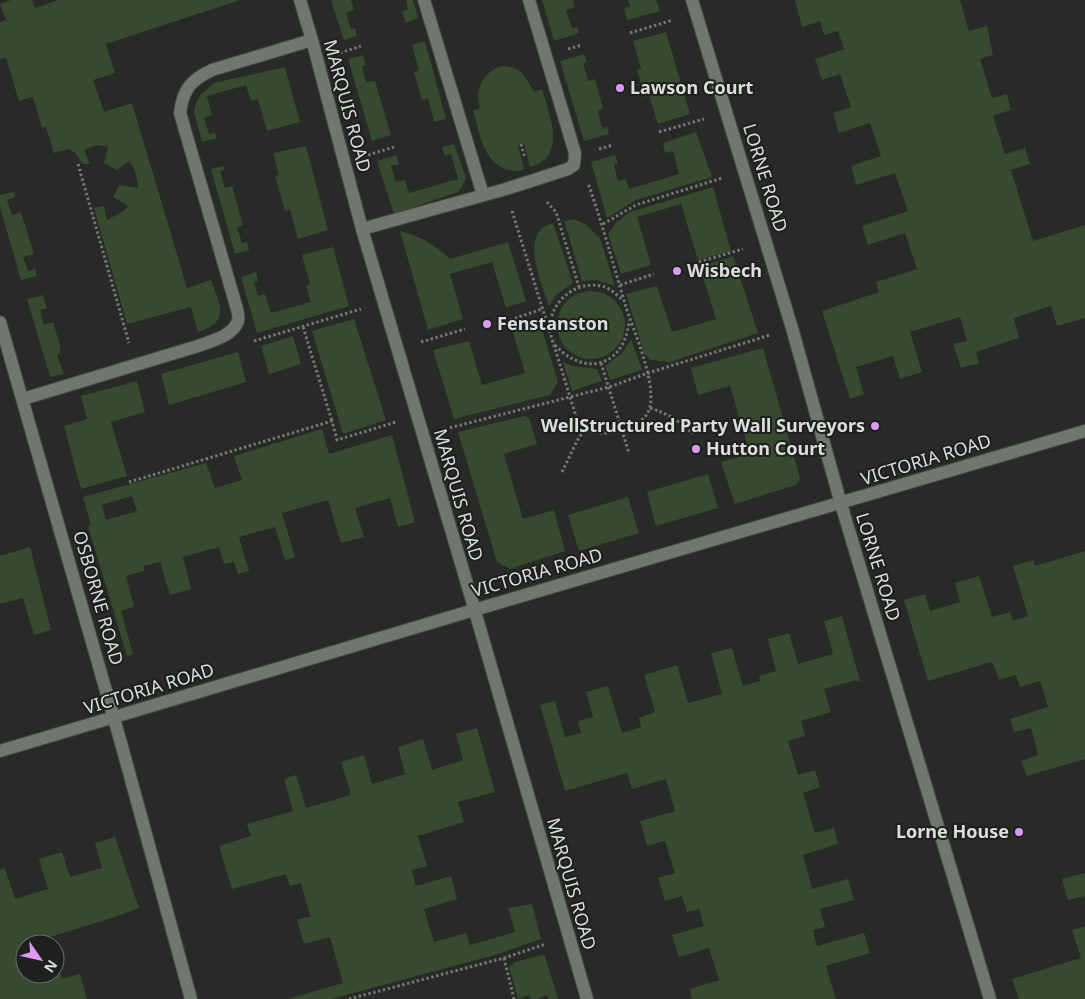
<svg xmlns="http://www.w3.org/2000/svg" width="1085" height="999" viewBox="0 0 1085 999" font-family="'Noto Sans',sans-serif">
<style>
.green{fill:#37492f;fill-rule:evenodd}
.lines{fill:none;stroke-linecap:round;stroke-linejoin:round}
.minor-casing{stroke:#454844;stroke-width:14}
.path{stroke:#737672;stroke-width:3;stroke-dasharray:2.5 2.5;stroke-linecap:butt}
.minor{stroke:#727671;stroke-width:12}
.poi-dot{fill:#dc99f5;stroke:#1d201c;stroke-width:2}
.labels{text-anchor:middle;stroke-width:4;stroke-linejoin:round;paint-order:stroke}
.poi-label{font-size:18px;font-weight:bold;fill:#dbdedb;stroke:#1d201c;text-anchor:start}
.street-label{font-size:18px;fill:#dbdedb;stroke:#1d201c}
</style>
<rect width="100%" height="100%" fill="#272a26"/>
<g class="green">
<path d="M11,0H32L35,8L58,0H240L106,44L115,73L93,80L104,112L132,103L187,288L211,280C220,305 231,321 198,332L191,307L127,324L94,208L104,206L107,220L122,212L128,206L113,197L119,185L138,188C137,178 136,169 129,161L117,170L104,163L108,147L97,145L84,150L90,164H83L75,153L69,149L54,153L46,127L42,128L33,97L19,101L6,58L0,59V22L6,20L0,4Z"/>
<path d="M331,0H351L354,10L346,13L351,29L355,28L357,36L344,40Z"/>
<path d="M406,0H413L418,18L406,23L402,12L408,9Z"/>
<path d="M542,0H573L575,7L566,10L572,28L577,27L579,33L554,41Z"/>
<path d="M628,0H656L660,11L627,20L624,8L630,7Z"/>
<path d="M795,0H960L969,31L987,26L993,55L980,59L992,98L1007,94L1011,110L993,116L1005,154L1025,148L1030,164L1011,170L1033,241L1085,225V318L1057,326L1051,306L1014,318L1019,338L976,352L979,363L961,368L953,344L967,341L960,317L910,332L922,372L900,379L893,356L856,367L864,394L850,399L822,311L879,292L876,282L917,269L905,233L868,245L862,226L908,211L895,173L856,185L851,166L881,156L870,123L839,133L833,113L851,107L840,74L822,80L815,59L844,49L838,31L824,35L820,21L802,27Z"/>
<path d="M666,32L690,114L658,124L649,96L645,97L637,70L641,69L633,41Z"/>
<path d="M425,41L446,119L434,122L428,98L422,100L414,72L419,71L412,45Z"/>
<path d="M584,54L587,62L583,63L588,81L595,79L603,109L598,111L602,128L607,127L609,134L584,141L560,61Z"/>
<path d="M363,55L366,65L362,66L366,82L375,81L391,135L372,141L348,59Z"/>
<path d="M503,66C522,67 525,77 534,92L542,89C549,114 568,157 530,167L524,143L518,145L524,169C519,172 514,172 509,170C483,164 480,133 473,111L480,108C474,89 483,71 503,66Z"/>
<path d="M285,67L300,122L267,131L258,99L251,101L246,85L207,96L212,115L204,118L209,134L215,133L217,138L202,142L194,112L196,103L201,94L214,83Z"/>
<path d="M696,132L712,177L636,200L607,218L591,162L615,155L618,163L614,165L618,181L626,179L629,189L679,174L673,151L665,153L663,143Z"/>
<path d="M454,144L466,178L462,187L458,192L394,214L377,161L396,155L399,164L391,166L396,182L405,180L409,193L458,179L451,154L445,156L442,147Z"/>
<path d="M306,146L328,230L298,239L290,210L285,211L275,176L279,175L273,153Z"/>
<path d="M224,166L225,169L220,171L225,188L232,186L243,225L237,228L242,243L247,242L249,250L235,254L211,169Z"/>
<path d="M713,187L731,251L698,260L681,204L637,217L651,265L621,274L608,234L617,222L630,212Z"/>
<path d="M14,192L15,197L7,200L12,215L21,212L34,254L23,257L28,271L35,269L37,276L21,280L0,207V195Z"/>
<path d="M574,219L585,224L600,238L615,286L596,280L582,281L564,221Z"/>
<path d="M553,223L573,283L556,295L549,306C542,286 524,244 542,228C545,226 549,224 553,223Z"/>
<path d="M400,231C420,236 435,245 450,259L508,242L526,301L506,308L492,262L450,274L463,319L428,330Z"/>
<path d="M333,247L349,306L257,333L241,277L256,272L258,281L254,282L258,296L265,294L271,313L311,302L306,286L310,284L302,255Z"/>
<path d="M733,256L758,333L670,362L650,360L644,353L626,294L657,286L672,332L716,319L700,267Z"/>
<circle cx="591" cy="325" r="34"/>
<path d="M43,295L47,308L40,310L44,325L53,322L60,345V353L57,355L64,374L50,377L27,299Z"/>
<path d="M354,319L386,420L343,434L312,331Z"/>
<path d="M540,322L558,382L550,395L454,419L433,350L469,341L482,385L525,373L512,329Z"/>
<path d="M293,336L301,364L269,374L261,346Z"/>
<path d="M631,339L642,370L610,380L605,366L623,352Z"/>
<path d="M763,348L800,478L796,485L735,504L721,462L750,454L730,386L698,395L691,368Z"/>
<path d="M238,352L246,382L169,405L161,374Z"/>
<path d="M563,362L573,366L597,369L602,381L572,391Z"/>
<path d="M137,381L145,412L111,422L127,476L81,489L64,426L87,419L81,396Z"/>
<path d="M525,416L529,418L537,444L504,454L523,519L554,510L565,551L510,569L497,562L458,432Z"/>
<path d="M322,429L329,454L392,435L415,522L398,527L390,498L355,508L364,537L341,543L328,500L282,513L295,557L285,560L275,527L239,537L249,571L238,574L234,562L224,564L219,547L183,557L191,589L170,595L160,562L144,566V571L126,576L134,607L121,611L133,654L127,656L88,526L91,525L83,497L206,463L215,488L242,480L234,456ZM132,496L137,511L106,520L102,505Z"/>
<path d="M708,474L718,508L656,526L647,492Z"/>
<path d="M628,497L639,533L579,551L568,515Z"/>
<path d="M30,547L51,630L34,635L23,598L0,604V556Z"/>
<path d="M1085,551V759L1027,776L1021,761L1038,755L1031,728L1014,732L1010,719L1048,707L1040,681L1020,687L1016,675L999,680L994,666L991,662L928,681L904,600L925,594L930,611L960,602L955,583L979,576L992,617L1010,612L1013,621L1028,616L1013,566L1033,560L1035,566Z"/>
<path d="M842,616L860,681L857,682L856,680L824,689L831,712L801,721L805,736L788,741L798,775L815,770L820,787L803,793L815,833L834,828L838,844L803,855L812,889L848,879L854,900L820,909L825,927L813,930L817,946L864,933L870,953L826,966L836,999H692L690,989L719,980L709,948L679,957L672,935L704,926L699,909L687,912L682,896L665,901L658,878L675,873L665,841L647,846L640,821L675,811L666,779L632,789L627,773L565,791L540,705L555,701L565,737L581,733L578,721L593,717L586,692L608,686L622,733L641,727L639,718L655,712L644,675L677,665L688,703L722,694L711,653L732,648L743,686L760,681L759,676L776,671L768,639L789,633L798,664L833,654L824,621Z"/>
<path d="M477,728L495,792L458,802L464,822L418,836L427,866L412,870L416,886L451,876L457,899L424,909L434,942L466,933L470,945L515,932L508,908L532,904L541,939L495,955L331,999H288L343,983L330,937L304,944L297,920L310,916L301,883L290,886L286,874L232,889L219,846L251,836L247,824L293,811L284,779L296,775L306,808L351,795L341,762L364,755L372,784L405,774L398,747L423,739L432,770L463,760L456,734Z"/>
<path d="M115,837L139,908L115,917L37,941L38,944H25V974H55V965L58,964L62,979L80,974L87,999H0V870L5,868L15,899L48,889L39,859L62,852L70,877L102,868L95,843Z"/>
<path d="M1085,873V896L1068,900L1062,879Z"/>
<path d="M1085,926V999H1019L1012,979L1081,958L1072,930Z"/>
<path d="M542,955L545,956L558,999H548L547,995L537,999H531L529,995L518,999L509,967L515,962Z"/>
</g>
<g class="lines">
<g class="minor-casing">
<g id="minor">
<path d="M300,0L312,40L362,229L468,587L587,999"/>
<path d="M424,0L483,195"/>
<path d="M692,0L792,328L841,504L990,999"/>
<path d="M362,229L506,189L568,169L574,165L575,153L529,0"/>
<path d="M0,322L121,743L191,999"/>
<path d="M23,399L198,346C211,341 233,336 238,321C239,318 238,313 237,309L180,113C183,89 191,80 212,70L312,40"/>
<path d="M0,751L474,610L1085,431"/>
</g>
</g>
<g class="path">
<path d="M630,33L673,20"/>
<path d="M568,49L582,45"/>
<path d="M340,53L361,46"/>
<path d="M659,132L704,119"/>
<path d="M521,144L525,158"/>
<path d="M599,149L613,145"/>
<path d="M368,155L394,147"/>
<path d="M78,164L129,343"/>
<path d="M547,202L556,212L579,287"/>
<path d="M512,211L576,416C586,430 590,434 607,433C623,432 646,424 650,407C656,380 633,330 625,304C613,263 602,223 588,183"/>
<path d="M603,224L636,205L722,178"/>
<path d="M699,262L743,249"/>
<path d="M620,285L654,274"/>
<path d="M510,320L542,309"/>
<path d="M303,327L332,421"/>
<path d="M550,331C548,302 577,278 605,287C612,290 618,296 624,301"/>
<path d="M254,341L361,309"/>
<path d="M421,342L465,329"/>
<path d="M555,345C585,378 625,366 629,321"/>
<path d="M601,363L629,453"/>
<path d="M650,408C669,414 679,421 693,434"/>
<path d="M445,429L609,387L648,373L770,335"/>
<path d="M562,472L577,441L585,429"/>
<path d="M129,482L332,421L337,440L396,422"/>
<path d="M504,958L514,999"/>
<path d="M349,999L504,958L546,944"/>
</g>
<use href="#minor" class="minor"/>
</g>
<g class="poi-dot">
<circle cx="620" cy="88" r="5"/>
<circle cx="677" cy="271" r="5"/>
<circle cx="487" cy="324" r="5"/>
<circle cx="875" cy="426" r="5"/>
<circle cx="696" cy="449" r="5"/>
<circle cx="1019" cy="832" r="5"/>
</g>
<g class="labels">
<g class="poi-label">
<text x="630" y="94">Lawson Court</text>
<text x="687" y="277">Wisbech</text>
<text x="497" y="330">Fenstanston</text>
<text x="865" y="432" text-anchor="end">WellStructured Party Wall Surveyors</text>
<text x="706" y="455">Hutton Court</text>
<text x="1009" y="838" text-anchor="end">Lorne House</text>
</g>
<g class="street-label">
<text transform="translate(347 106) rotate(75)" y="6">MARQUIS ROAD</text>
<text transform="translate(765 178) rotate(73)" y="6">LORNE ROAD</text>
<text transform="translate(926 460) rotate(-17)" y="6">VICTORIA ROAD</text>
<text transform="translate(458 495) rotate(74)" y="6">MARQUIS ROAD</text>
<text transform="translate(878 567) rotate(73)" y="6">LORNE ROAD</text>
<text transform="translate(537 573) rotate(-16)" y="6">VICTORIA ROAD</text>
<text transform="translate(98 598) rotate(74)" y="6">OSBORNE ROAD</text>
<text transform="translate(149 689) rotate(-17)" y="6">VICTORIA ROAD</text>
<text transform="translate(571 884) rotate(74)" y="6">MARQUIS ROAD</text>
</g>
</g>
<g transform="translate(40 959) rotate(124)"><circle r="24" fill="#1d201c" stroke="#696c68"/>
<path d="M0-4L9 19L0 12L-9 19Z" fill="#dc99f5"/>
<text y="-8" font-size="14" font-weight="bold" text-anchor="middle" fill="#dbdedb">N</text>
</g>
</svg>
